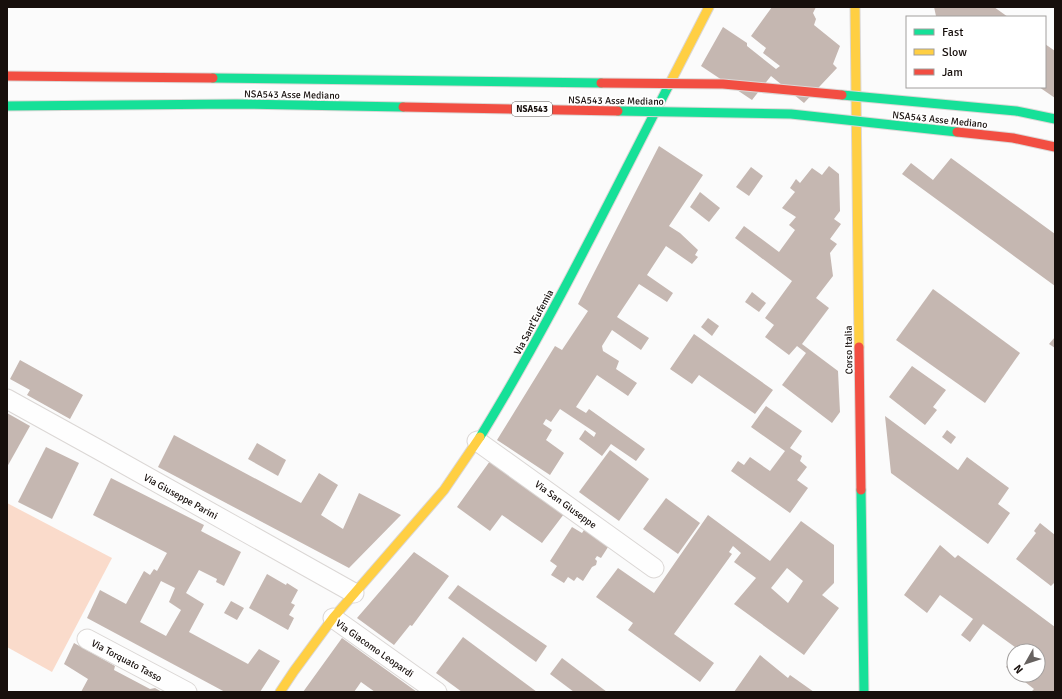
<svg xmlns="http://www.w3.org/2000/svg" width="1062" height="699" viewBox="0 0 1062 699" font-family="Signika,sans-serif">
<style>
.green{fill:#fadbcb}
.building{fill:#c5b7b1;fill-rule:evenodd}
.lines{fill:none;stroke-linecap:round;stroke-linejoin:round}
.street-casing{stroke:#dbd7d5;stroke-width:21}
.fast-casing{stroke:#dbd7d5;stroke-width:11}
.slow-casing{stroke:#dbd7d5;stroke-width:11}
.jam-casing{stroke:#dbd7d5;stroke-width:11}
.street{stroke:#fefefe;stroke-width:19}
.fast{stroke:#16e098;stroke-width:9}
.slow{stroke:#ffcf43;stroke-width:9}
.jam{stroke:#f24e42;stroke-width:9}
.fast-bridge-casing{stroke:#dbd7d5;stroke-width:11;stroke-linecap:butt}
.jam-bridge-casing{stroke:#dbd7d5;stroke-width:11;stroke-linecap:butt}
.fast-bridge{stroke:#16e098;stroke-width:9}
.jam-bridge{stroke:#f24e42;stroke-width:9}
.labels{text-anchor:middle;stroke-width:3.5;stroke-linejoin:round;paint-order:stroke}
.shield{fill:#fff;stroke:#5d5755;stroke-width:1}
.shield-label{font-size:9px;font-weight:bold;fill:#170f0c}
.street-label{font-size:10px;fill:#170f0c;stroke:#fff}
</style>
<rect width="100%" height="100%" fill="#fbfbfb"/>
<path class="green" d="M7,503L112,558L52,672L7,647Z"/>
<g class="building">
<path d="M772,7H816L813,13L816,19L814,25L840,46L833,64L837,68L804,103L771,76L752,100L701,66L723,27L747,43V46L776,69L780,66L763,53L766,48L751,36Z"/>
<path d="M934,7H994L1008,17H938L936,16Z"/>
<path d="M1045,44L1055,51V98L1039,87H1045Z"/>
<path d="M659,146L703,175L669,226L680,233L698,250L695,255L698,257L692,264L666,246L647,275L673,293L667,302L639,284L617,317L649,338L641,350L612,330L602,346L603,351L619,361L616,369L637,383L628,396L597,375L576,407L586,413L589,409L645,449L636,461L611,444L602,456L579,439L585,430L594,437L596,433L560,409L551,422L546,419L543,424L552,430L546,440L564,453L550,475L497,440L555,346L562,350L588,311L578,304Z"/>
<path d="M951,158L1055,234V286L902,174L911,163L933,180Z"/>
<path d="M829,166L839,174L840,211L834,219L841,224L830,239L837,244L830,253L833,276L816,298L829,308L802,344L838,371L840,412L832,423L782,385L806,353L797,346L789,355L765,337L774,325L765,318L792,281L735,238L744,226L779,252L795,230L789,225L796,217L782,208L795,192L790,188L796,179L800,183L812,168L822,175Z"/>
<path d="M751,167L763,176L749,196L736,187Z"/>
<path d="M700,192L720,208L709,222L690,207Z"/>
<path d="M933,289L1020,353L985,403L896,340Z"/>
<path d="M752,292L766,303L759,312L745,302Z"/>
<path d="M708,318L719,326L712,336L701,327Z"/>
<path d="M694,334L773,390L755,414L699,375L692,384L670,369Z"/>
<path d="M1055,337V348L1049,344Z"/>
<path d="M20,360L83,395L70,419L27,395L30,390L10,379Z"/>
<path d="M912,366L946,390L933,407L937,410L925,425L889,397Z"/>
<path d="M766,406L802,431L790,448L802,456L800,461L807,467L797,480L808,488L790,513L731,471L738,461L744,465L750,457L770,471L785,451L751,427Z"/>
<path d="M7,413L30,426L7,467Z"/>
<path d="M885,416L958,470L967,457L1009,488L998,504L1010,513L988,544L891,473Z"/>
<path d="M947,430L956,437L951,444L942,437Z"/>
<path d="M174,435L301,503L319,473L338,485L321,515L343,529L359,493L401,515L349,568L158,467Z"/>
<path d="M257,443L286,460L278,476L248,459Z"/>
<path d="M46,447L79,463L52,519L18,502Z"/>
<path d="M610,450L649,479L619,521L579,492Z"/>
<path d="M490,461L567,510L542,543L502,515L490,531L457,507Z"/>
<path d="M111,478L204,525L201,531L241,552L224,586L216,582L217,579L199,570L186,593L204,604L189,632L248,664L259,649L280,661L260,692H225L87,618L100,590L126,604L144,571L150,575L154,569L157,571L167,553L93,515ZM161,581L175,588L169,602L181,610L166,636L140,622Z"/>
<path d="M666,498L700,523L678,554L643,529Z"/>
<path d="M708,515L770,561L801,521L834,545V583L822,595L839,608L804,655L734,604L756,578L734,562L741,553L733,546L729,552L732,554L674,634L714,663L700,682L628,630L633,623L596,597L618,568L654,593ZM787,568L803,581L788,603L771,588Z"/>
<path d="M1040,523L1055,535V582L1051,586L1016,559L1036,533L1034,531Z"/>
<path d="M572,527L582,533L586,527L610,544L601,558L597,556L595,559L597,561L596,565L592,567L583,581L577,577L574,581L568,577L564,583L551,575L557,566L550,561Z"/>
<path d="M940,545L955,558L958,555L1055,627V692H1031L1034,689L1016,675H1038V651H1018L1019,650L983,624L970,642L961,635L973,619L940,595L927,613L904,595Z"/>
<path d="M414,552L449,576L412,626L410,625L394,645L357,618Z"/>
<path d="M267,574L286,585L287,583L298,590L291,603L295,605L289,615L294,618L288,630L249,608Z"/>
<path d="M458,585L547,646L536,662L448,598Z"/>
<path d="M231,601L244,608L237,620L224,613Z"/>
<path d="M463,637L537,692H462L436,673Z"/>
<path d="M342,638L417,692H375L361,682L354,692H303Z"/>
<path d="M74,643L115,666L114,670L150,689L155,688L162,692H81L88,679L64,664Z"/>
<path d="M760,655L788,678L790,675L814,692H734Z"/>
<path d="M1014,656V673L1006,667Z"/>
<path d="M562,658L607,692H574L550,674Z"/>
</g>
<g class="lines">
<g class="street-casing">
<g id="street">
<path d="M7,399L101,451L354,593"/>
<path d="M477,441L654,568"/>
<path d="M333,618L437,692"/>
<path d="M87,639L187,692"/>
</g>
</g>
<g class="fast-casing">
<g id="fast">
<path d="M480,437C550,323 608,203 669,85"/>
<path d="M861,490L864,692"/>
</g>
</g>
<g class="slow-casing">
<g id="slow">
<path d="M855,7L859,347"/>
<path d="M669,85L709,7"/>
<path d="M280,692L294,671L333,618L444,490L480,437"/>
</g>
</g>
<g class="jam-casing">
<path id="jam" d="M859,347L861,490"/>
</g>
<use href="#street" class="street"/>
<use href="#fast" class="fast"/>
<use href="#slow" class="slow"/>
<use href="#jam" class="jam"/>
<g class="fast-bridge-casing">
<g id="fast-bridge">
<path d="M213,78L601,83"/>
<path d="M842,95L1016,111L1055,119"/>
<path d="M7,106L236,104L403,107"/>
<path d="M618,111L791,114L957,132"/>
</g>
</g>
<g class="jam-bridge-casing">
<g id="jam-bridge">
<path d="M7,76L213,78"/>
<path d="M601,83L723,84L842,95"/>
<path d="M403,107L618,111"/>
<path d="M957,132L1013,138L1055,147"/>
</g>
</g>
<use href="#fast-bridge" class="fast-bridge"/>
<use href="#jam-bridge" class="jam-bridge"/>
</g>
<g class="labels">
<rect class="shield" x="512" y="102" width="40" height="14" rx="3"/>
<g class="shield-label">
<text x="532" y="112">NSA543</text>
</g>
<g class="street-label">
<text transform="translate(292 94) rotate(1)" y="4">NSA543 Asse Mediano</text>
<text transform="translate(616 100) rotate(1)" y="4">NSA543 Asse Mediano</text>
<text transform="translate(940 119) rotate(6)" y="4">NSA543 Asse Mediano</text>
<text transform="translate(533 322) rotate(-62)" y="4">Via Sant'Eufemia</text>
<text transform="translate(848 350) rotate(-91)" y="4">Corso Italia</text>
<text transform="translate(181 496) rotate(29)" y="4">Via Giuseppe Parini</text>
<text transform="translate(566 504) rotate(36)" y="4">Via San Giuseppe</text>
<text transform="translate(375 648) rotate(35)" y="4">Via Giacomo Leopardi</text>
<text transform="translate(127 660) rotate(28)" y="4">Via Torquato Tasso</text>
</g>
</g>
<rect width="1062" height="699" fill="none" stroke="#170f0c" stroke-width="16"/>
<rect x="906" y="16" width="140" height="72" fill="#ffffff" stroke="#a29f9e"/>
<rect x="914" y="29" width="20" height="6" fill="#16e098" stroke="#a29f9e"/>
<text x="942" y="36" font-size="12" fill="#170f0c">Fast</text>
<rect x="914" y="49" width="20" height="6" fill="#ffcf43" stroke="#a29f9e"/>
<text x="942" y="56" font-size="12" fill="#170f0c">Slow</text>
<rect x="914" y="69" width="20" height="6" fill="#f24e42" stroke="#a29f9e"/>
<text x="942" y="76" font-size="12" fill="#170f0c">Jam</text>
<g transform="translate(1026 663) rotate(231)"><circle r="19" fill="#ffffff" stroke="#a29f9e"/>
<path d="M0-3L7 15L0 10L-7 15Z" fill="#676260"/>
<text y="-6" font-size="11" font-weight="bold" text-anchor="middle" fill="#170f0c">N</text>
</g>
</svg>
